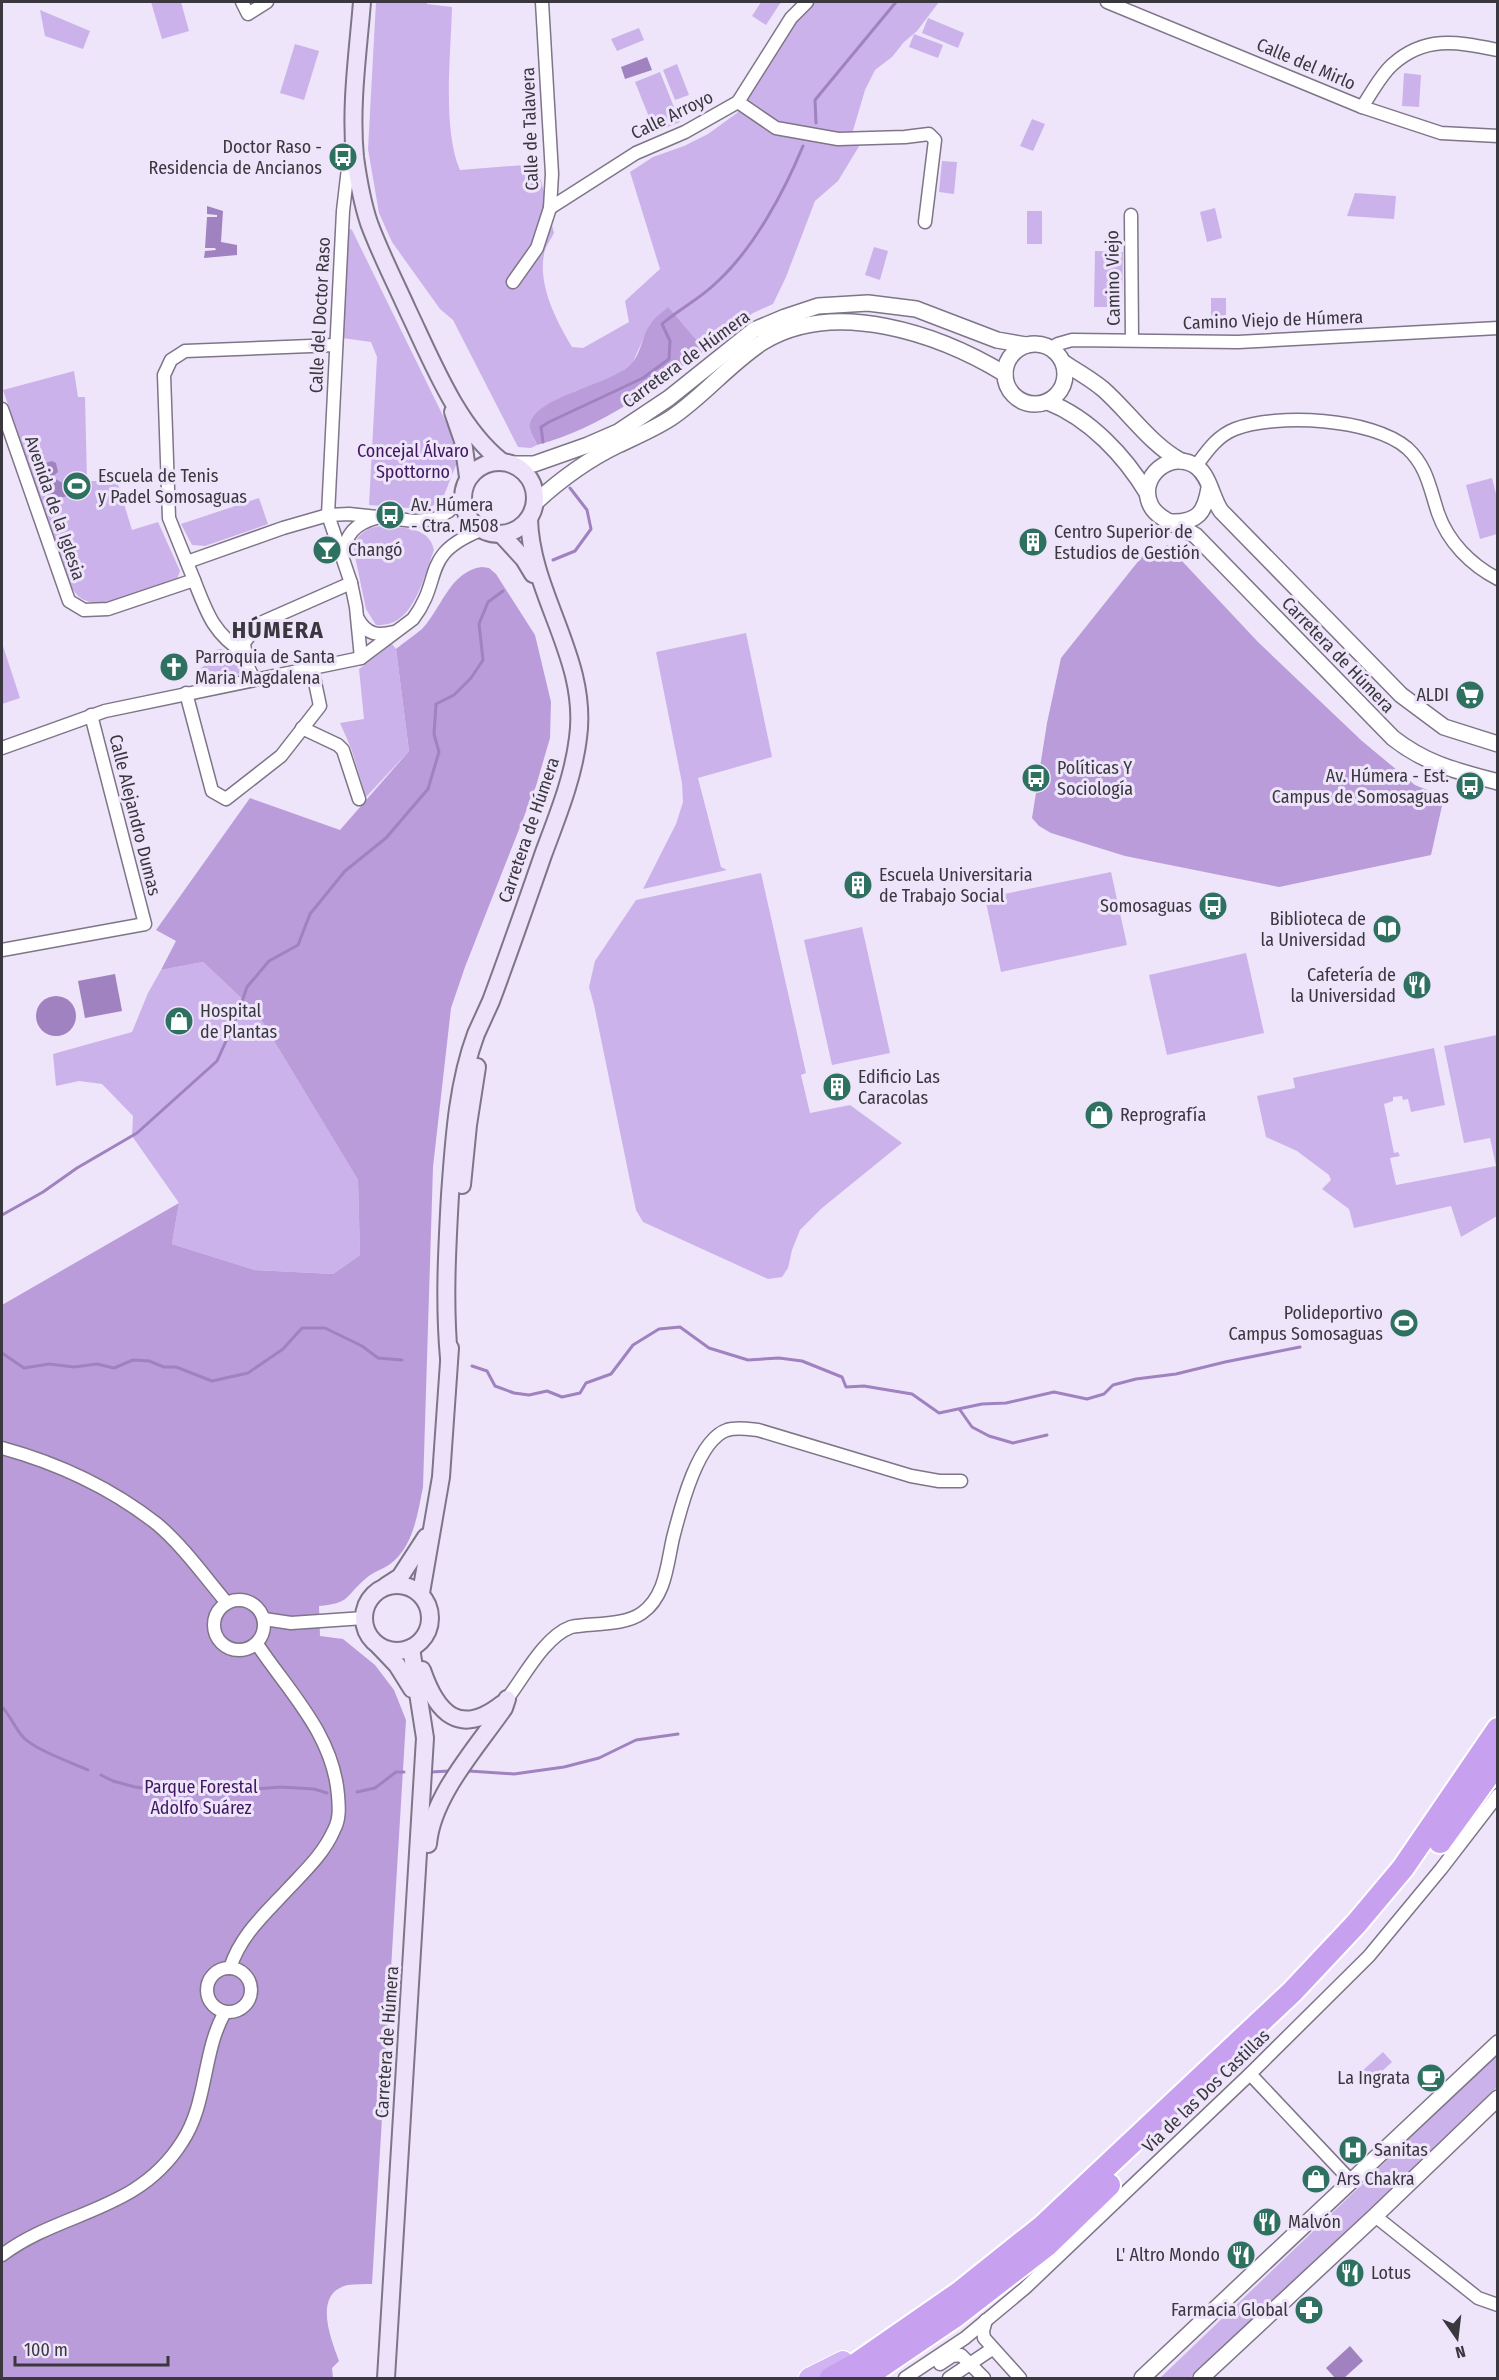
<svg xmlns="http://www.w3.org/2000/svg" width="1499" height="2380" viewBox="0 0 1499 2380" font-family="'Fira Sans Condensed',sans-serif">
<style>
.green{fill:#ccb2ea}
.forest{fill:#ba9cdb}
.water{fill:#9f82bf}
.lines{fill:none;stroke-linecap:round;stroke-linejoin:round}
.stream{stroke:#9f82bf;stroke-width:3}
.minor-casing{stroke:#7e7588;stroke-width:15}
.tertiary-casing{stroke:#7e7588;stroke-width:18}
.secondary-casing{stroke:#7e7588;stroke-width:20}
.trunk-casing{stroke:#fff;stroke-width:22}
.motorway-casing{stroke:#fff;stroke-width:26}
.minor{stroke:#fff;stroke-width:12}
.tertiary{stroke:#fff;stroke-width:15}
.secondary{stroke:#eee2fa;stroke-width:16}
.trunk{stroke:#d2b3f3;stroke-width:20}
.motorway{stroke:#c7a0f0;stroke-width:22}
.labels{text-anchor:middle;stroke-width:6;stroke-linejoin:round;paint-order:stroke}
.street-label{font-size:18px;fill:#3a373f;stroke:#eee5fa}
.poi-label{font-size:18px;fill:#3a373f;stroke:#eee5fa;text-anchor:start}
.park-label{font-size:18px;fill:#401660;stroke:#eee5fa}
.district-label{font-size:24px;font-weight:bold;letter-spacing:1.5px;fill:#3a373f;stroke:#eee5fa}
</style>
<rect width="100%" height="100%" fill="#eee5fa"/>
<g class="green">
<path d="M151,2H181L189,31L162,39Z"/>
<path d="M376,2H427V4L452,7C451,53 442,129 460,170L537,164L554,233C551,239 545,247 544,254C538,286 556,320 572,347L583,348L629,322L625,301L660,269L630,172L653,157L684,146L708,134L737,113L794,19L812,2H939L917,31L904,42L892,57L875,70L865,90L852,134L861,143L838,181L815,201L786,277L773,304L753,313L705,350L668,308L650,324L632,364L615,376L595,386L575,391L530,430L537,445L531,448L518,447L453,320L440,309L392,242L379,213L368,149Z"/>
<path d="M761,2H781L766,25L752,16Z"/>
<path d="M40,10L90,31L83,49L45,36Z"/>
<path d="M928,18L964,33L958,48L922,33Z"/>
<path d="M639,28L644,40L617,51L611,39Z"/>
<path d="M914,34L943,45L938,58L909,47Z"/>
<path d="M295,44L319,51L304,100L280,93Z"/>
<path d="M677,64L689,95L675,100L663,70Z"/>
<path d="M660,72L680,122L655,132L635,82Z"/>
<path d="M1404,73L1421,75L1419,107L1402,106Z"/>
<path d="M1032,119L1045,124L1033,151L1020,146Z"/>
<path d="M942,161L957,162L954,194L939,192Z"/>
<path d="M1355,193L1396,196L1394,219L1347,216Z"/>
<path d="M1215,208L1222,238L1207,242L1200,212Z"/>
<rect x="1027" y="211" width="15" height="33"/>
<path d="M348,228L352,230L448,426L458,460L441,503L422,509L369,505L377,357L371,342L342,338Z"/>
<path d="M874,247L888,251L880,280L865,275Z"/>
<path d="M1095,251L1123,252L1122,307H1094Z"/>
<rect x="1211" y="298" width="15" height="31"/>
<path d="M74,371L78,397H85L87,481H117L132,530L158,522L180,571L177,579C154,587 106,610 84,600C77,597 74,591 71,586L3,390Z"/>
<path d="M1492,478L1497,498V534L1480,539L1466,485Z"/>
<path d="M259,498L268,524L205,546L192,545L181,524Z"/>
<path d="M380,526C400,528 429,525 434,550C423,578 414,628 376,625L366,609L353,547C358,534 366,528 380,526Z"/>
<path d="M746,633L772,757L698,778L721,867L727,870L643,889L676,824L683,802L682,783L656,652Z"/>
<path d="M2,643L20,698L2,704Z"/>
<path d="M392,644L396,649L409,751L366,797L351,748L340,723L364,719L359,669Z"/>
<path d="M221,649C234,653 240,660 241,674L199,683L196,672L214,658L215,650Z"/>
<path d="M1111,872L1127,945L1001,972L985,898Z"/>
<path d="M761,873L806,1073L801,1075L810,1113L850,1105L902,1143L822,1208L800,1230L792,1250L788,1268L782,1277L768,1279L643,1222L636,1210L594,1005L589,987L595,961L636,900Z"/>
<path d="M862,927L890,1053L832,1065L804,940Z"/>
<path d="M1246,953L1264,1033L1167,1055L1149,975Z"/>
<path d="M203,962L257,1013L358,1180L360,1255L333,1274L255,1270L172,1244L179,1203L132,1136L133,1116L102,1084L79,1081L56,1086L53,1054L132,1032L148,993L161,970Z"/>
<path d="M1497,1035V1216L1461,1237L1451,1206L1354,1228L1349,1209L1322,1189L1331,1180L1329,1175L1297,1151L1266,1137L1257,1096L1295,1088L1293,1078L1434,1048L1445,1105L1411,1112L1408,1099L1403,1100L1402,1096L1393,1097V1101L1384,1104L1394,1153L1398,1152L1400,1156L1390,1158L1396,1185L1496,1166L1490,1138L1464,1143L1444,1046Z"/>
<path d="M1383,2052L1392,2062L1369,2083L1360,2073Z"/>
<path d="M1497,2055V2087L1237,2337L1190,2378H1160Z"/>
</g>
<g class="forest">
<path d="M668,307L705,350C650,390 603,427 537,445C535,439 530,433 530,428C527,398 612,385 631,364C642,353 642,334 651,323C655,317 663,312 668,307Z"/>
<path d="M1167,545L1258,642L1362,741L1415,785L1444,797L1431,855L1279,887L1125,856L1051,833L1039,826L1032,818L1047,723L1061,658L1144,554L1153,559Z"/>
<path d="M482,567L489,568L496,574L535,635L551,702L550,738L536,786L465,967L451,1008L433,1167L423,1487C418,1512 414,1542 395,1560C386,1569 373,1571 364,1580C344,1598 350,1603 319,1606L320,1636L343,1639L375,1665L394,1690L406,1720L372,2284C364,2284 355,2284 348,2285C312,2293 331,2339 339,2361L332,2368L333,2378H2V1305L179,1203L172,1244L255,1270L333,1274L360,1255L358,1180L257,1013L203,962L161,970L176,941L156,930L250,798L340,830L409,751L396,649C404,642 414,636 422,629C442,608 450,571 482,567Z"/>
</g>
<g class="water">
<path d="M647,57L652,70L625,79L621,67Z"/>
<path d="M207,206L223,211L221,242L237,245V255L204,258L205,251L216,250L215,248H205L207,217H217V215L207,214Z"/>
<path d="M52,461L56,463L58,472L52,477L66,485L68,496L50,500L37,466Z"/>
<path d="M115,974L122,1011L85,1018L78,981Z"/>
<circle cx="56" cy="1016" r="20"/>
<path d="M1350,2346L1363,2361L1344,2378H1335L1326,2368Z"/>
</g>
<g class="lines">
<g class="stream">
<path d="M816,123L815,100L896,2"/>
<path d="M543,442L541,427L549,422L643,378L669,359L670,341L662,324C679,309 700,299 717,282C754,248 784,192 803,146"/>
<path d="M553,560L575,551L591,529L587,510L570,488"/>
<path d="M2,1215L43,1192L77,1168L137,1133L217,1061L236,1019L247,987L269,961L298,945L310,914L345,871L386,838L428,789L439,752L434,734L436,704L454,695L471,678L483,660L479,624L488,602L503,591"/>
<path d="M2,1353L24,1368L49,1364L74,1367L97,1364L114,1368L133,1360L149,1361L164,1367H176L212,1381L248,1373L283,1349L302,1328H325L362,1346L378,1358L402,1360"/>
<path d="M472,1366L487,1371L495,1386L514,1393L529,1395L547,1391L562,1397L580,1393L586,1383L611,1374L633,1345L659,1329L680,1327L709,1348L748,1360L779,1358L802,1361L842,1377L846,1387L864,1386L912,1394L939,1413L982,1404L1006,1403L1054,1392L1087,1399L1104,1394L1113,1385L1136,1379L1176,1374L1225,1362L1300,1347"/>
<path d="M960,1410L972,1427L989,1436L1013,1443L1047,1435"/>
<path d="M2,1707C11,1716 15,1729 24,1738C36,1750 70,1762 88,1770"/>
<path d="M469,1771L514,1774L564,1767L599,1758L636,1740L678,1734"/>
<path d="M431,1772L449,1771"/>
<path d="M101,1775L113,1781L135,1787L187,1794L281,1787L314,1789L327,1793"/>
<path d="M357,1792L375,1788L396,1772H404"/>
</g>
<g class="minor-casing">
<g id="minor">
<path d="M242,2L248,14L267,2"/>
<path d="M1107,2L1362,107L1441,133L1498,136"/>
<path d="M738,102L776,128L838,139L905,137L929,134L935,140L925,222"/>
<path d="M1362,107C1371,94 1380,76 1392,65C1425,35 1457,42 1498,50"/>
<path d="M350,151L343,211L328,515L351,583L356,607L361,658"/>
<path d="M550,208L636,153L685,132L738,102L791,18L807,2"/>
<path d="M1131,215L1132,340"/>
<path d="M513,282L537,248L550,208L552,174L542,2"/>
<path d="M1051,348L1058,344L1072,340L1238,342L1498,328"/>
<path d="M2,409L69,601L84,610L108,609L194,580C207,613 213,633 244,653"/>
<path d="M1196,466C1207,451 1217,436 1235,429C1277,413 1372,418 1407,448C1427,466 1430,489 1438,513C1448,542 1471,565 1498,579"/>
<path d="M342,555C347,534 354,524 376,518"/>
<path d="M187,562L283,528L328,515L349,514L415,521L435,519L449,511L462,495"/>
<path d="M194,580L169,518L164,375L171,360L185,351L336,345"/>
<path d="M358,619C367,635 378,636 394,632"/>
<path d="M254,679L247,665L244,643L258,624L351,583"/>
<path d="M186,693L212,791L226,799L281,756L320,706L312,668"/>
<path d="M302,728L338,745L343,750L359,799"/>
<path d="M2,748L105,711L361,658L413,619C444,578 419,555 481,530"/>
<path d="M2,950L145,924L91,715"/>
<path d="M2,1448C57,1463 111,1488 157,1524C183,1546 205,1577 227,1603"/>
<circle cx="239" cy="1625" r="25"/>
<path d="M264,1619L291,1623L364,1618"/>
<path d="M507,1699C524,1677 544,1637 571,1627C592,1623 624,1626 642,1613C666,1596 667,1564 673,1538C680,1511 697,1440 727,1430C737,1427 748,1429 758,1430L911,1476L939,1481H961"/>
<circle cx="229" cy="1990" r="22"/>
<path d="M230,1968C241,1934 266,1913 289,1888C306,1870 324,1853 334,1830C340,1819 339,1807 338,1795C333,1734 289,1692 257,1644"/>
<path d="M1250,2074L1351,2181"/>
<path d="M1375,2216L1478,2298L1498,2305"/>
<path d="M2,2255C62,2210 137,2213 182,2142C208,2103 202,2052 225,2012"/>
<path d="M986,2320L983,2331L984,2338L1020,2378"/>
<path d="M940,2364L952,2356L961,2355L984,2378"/>
<path d="M905,2378L965,2338L1025,2288L1250,2074L1369,1956L1441,1869L1498,1795"/>
<path d="M949,2378L992,2349"/>
</g>
</g>
<g class="tertiary-casing">
<g id="tertiary">
<circle cx="1035" cy="374" r="30"/>
<path d="M1064,363C1077,371 1091,379 1103,389C1129,412 1150,444 1181,461"/>
<path d="M1048,402C1089,418 1125,456 1147,493"/>
<path d="M511,464H534L588,445L618,432L669,398L754,330L785,317L818,306L868,303L916,309L997,340L1026,345"/>
<path d="M536,502C560,480 589,459 618,445C637,436 654,429 671,418C704,396 730,363 763,342C835,298 939,334 1005,374"/>
<path d="M1171,522C1198,523 1205,512 1209,488"/>
<path d="M1498,744L1444,727L1401,695L1221,511C1212,498 1210,477 1197,467C1172,448 1136,477 1151,506C1158,520 1183,527 1196,536L1393,738C1426,764 1457,771 1498,782"/>
<path d="M1142,2378L1498,2043"/>
<path d="M1201,2378L1375,2216L1498,2098"/>
</g>
</g>
<g class="secondary-casing">
<g id="secondary">
<path d="M362,2C358,52 350,106 355,157C358,179 362,202 369,223C380,253 395,282 408,311C432,361 457,426 501,461"/>
<path d="M453,412L463,441L468,477"/>
<circle cx="499" cy="498" r="36"/>
<path d="M502,535L524,559L533,574"/>
<path d="M462,1185L468,1125L477,1067"/>
<path d="M449,1358C444,1304 447,1249 450,1195C454,1141 457,1085 476,1034C481,1023 486,1012 491,1001C509,953 526,904 543,855C557,817 573,779 578,738C589,659 531,595 529,519"/>
<circle cx="397" cy="1618" r="33"/>
<path d="M386,1586L400,1577L426,1537"/>
<path d="M421,1593L441,1477L450,1348"/>
<path d="M379,1646L397,1665L412,1689"/>
<path d="M422,1670C437,1714 460,1737 502,1704"/>
<path d="M428,1844C432,1796 477,1747 504,1708L507,1699"/>
<path d="M386,2378L425,1738L411,1648"/>
</g>
</g>
<g class="trunk-casing">
<path id="trunk" d="M809,2378L843,2361"/>
</g>
<g class="motorway-casing">
<g id="motorway">
<path d="M1440,1842L1498,1762"/>
<path d="M831,2378L855,2365L959,2293L1043,2226L1292,1992L1356,1924L1403,1868L1498,1729"/>
<path d="M864,2378L954,2317L1047,2245L1109,2185"/>
</g>
</g>
<use href="#minor" class="minor"/>
<use href="#tertiary" class="tertiary"/>
<use href="#secondary" class="secondary"/>
<use href="#trunk" class="trunk"/>
<use href="#motorway" class="motorway"/>
</g>
<defs>
<g id="bus-disc" transform="scale(1.5)"><circle r="9.5" fill="#2f7161" stroke="#eee5fa"/><path d="M-5-6H5V4H4V6H2V4H-2V6H-4V4H-5ZM-3.5-4V0h7V-4ZM-3.5 1.2v1.5H-2V1.2ZM2 1.2v1.5H3.5V1.2Z" fill="#fff"/></g>
<g id="stadium-disc" transform="scale(1.5)"><circle r="9.5" fill="#2f7161" stroke="#eee5fa"/><path d="M0-5a6.5 5 0 1 0 0 10a6.5 5 0 1 0 0-10ZM-3.5-1.8h7v3.6h-7Z" fill="#fff"/></g>
<g id="building-disc" transform="scale(1.5)"><circle r="9.5" fill="#2f7161" stroke="#eee5fa"/><path d="M-4-6H4V6H1V3H-1V6H-4ZM-2.5-4.3h1.7v1.8h-1.7ZM.8-4.3h1.7v1.8H.8ZM-2.5-1h1.7V.8h-1.7ZM.8-1h1.7V.8H.8Z" fill="#fff"/></g>
<g id="bar-disc" transform="scale(1.5)"><circle r="9.5" fill="#2f7161" stroke="#eee5fa"/><path d="M-6-5H6L.8 .8V4.5H3.5V6h-7V4.5H-.8V.8Z" fill="#fff"/></g>
<g id="church-disc" transform="scale(1.5)"><circle r="9.5" fill="#2f7161" stroke="#eee5fa"/><path d="M-1.2-6h2.4v3.5h3.3v2.4h-3.3V6h-2.4V-.1h-3.3v-2.4h3.3Z" fill="#fff"/></g>
<g id="supermarket-disc" transform="scale(1.5)"><circle r="9.5" fill="#2f7161" stroke="#eee5fa"/><path d="M-6-5.5h2.5l.6 2H6L4.5 2H-2.5L-4.4-4H-6ZM-1.5 3.2a1.3 1.3 0 1 0 .1 0ZM3 3.2a1.3 1.3 0 1 0 .1 0Z" fill="#fff"/></g>
<g id="library-disc" transform="scale(1.5)"><circle r="9.5" fill="#2f7161" stroke="#eee5fa"/><path d="M-6-4Q-3-5.5-.7-3.5V5Q-3 3-6 4ZM6-4Q3-5.5 .7-3.5V5Q3 3 6 4Z" fill="#fff"/></g>
<g id="restaurant-disc" transform="scale(1.5)"><circle r="9.5" fill="#2f7161" stroke="#eee5fa"/><path d="M-5-6h1v4h1v-4h1v4h1v-4h1v5L-1.5 .5V6h-2V.5L-5-1ZM5-6V6H3V1.5H1.5Q1.5-4 5-6Z" fill="#fff"/></g>
<g id="shop-disc" transform="scale(1.5)"><circle r="9.5" fill="#2f7161" stroke="#eee5fa"/><path d="M-5-2.5h2.3a2.7 3.5 0 0 1 5.4 0H5L5.5 6h-11ZM-1.5-2.5h3a1.5 2.3 0 0 0-3 0Z" fill="#fff"/></g>
<g id="cafe-disc" transform="scale(1.5)"><circle r="9.5" fill="#2f7161" stroke="#eee5fa"/><path d="M-5.5-4.5H6V0H3Q3 3.5 0 3.5H-2.5Q-5.5 3.5-5.5 0ZM3-3.2v2h1.7v-2ZM-6 4.5H4V6H-6Z" fill="#fff"/></g>
<g id="hospital-disc" transform="scale(1.5)"><circle r="9.5" fill="#2f7161" stroke="#eee5fa"/><path d="M-5-5h3v3.5h4V-5h3V5h-3V1.5h-4V5h-3Z" fill="#fff"/></g>
<g id="pharmacy-disc" transform="scale(1.5)"><circle r="9.5" fill="#2f7161" stroke="#eee5fa"/><path d="M-2-6h4v4h4v4h-4v4h-4v-4h-4v-4h4Z" fill="#fff"/></g>
</defs>
<g fill-rule="evenodd">
<use href="#bus-disc" x="343" y="157"/>
<use href="#stadium-disc" x="77" y="486"/>
<use href="#bus-disc" x="390" y="515"/>
<use href="#building-disc" x="1033" y="542"/>
<use href="#bar-disc" x="327" y="550"/>
<use href="#church-disc" x="174" y="667"/>
<use href="#supermarket-disc" x="1470" y="695"/>
<use href="#bus-disc" x="1036" y="778"/>
<use href="#bus-disc" x="1470" y="786"/>
<use href="#building-disc" x="858" y="885"/>
<use href="#bus-disc" x="1213" y="906"/>
<use href="#library-disc" x="1387" y="929"/>
<use href="#restaurant-disc" x="1417" y="985"/>
<use href="#shop-disc" x="179" y="1021"/>
<use href="#building-disc" x="837" y="1087"/>
<use href="#shop-disc" x="1099" y="1115"/>
<use href="#stadium-disc" x="1404" y="1323"/>
<use href="#cafe-disc" x="1431" y="2078"/>
<use href="#hospital-disc" x="1353" y="2150"/>
<use href="#shop-disc" x="1316" y="2179"/>
<use href="#restaurant-disc" x="1267" y="2222"/>
<use href="#restaurant-disc" x="1241" y="2255"/>
<use href="#restaurant-disc" x="1350" y="2273"/>
<use href="#pharmacy-disc" x="1309" y="2310"/>
</g>
<g class="labels">
<g class="street-label">
<text transform="translate(1306 64) rotate(23)" y="6">Calle del Mirlo</text>
<text transform="translate(672 115) rotate(-26)" y="6">Calle Arroyo</text>
<text transform="translate(530 129) rotate(-92)" y="6">Calle de Talavera</text>
<text transform="translate(1113 278) rotate(-91)" y="6">Camino Viejo</text>
<text transform="translate(320 315) rotate(-87)" y="6">Calle del Doctor Raso</text>
<text transform="translate(1273 320) rotate(-2)" y="6">Camino Viejo de Húmera</text>
<text transform="translate(686 359) rotate(-36)" y="6">Carretera de Húmera</text>
<text transform="translate(55 508) rotate(71)" y="6">Avenida de la Iglesia</text>
<text transform="translate(1338 655) rotate(46)" y="6">Carretera de Húmera</text>
<text transform="translate(135 815) rotate(76)" y="6">Calle Alejandro Dumas</text>
<text transform="translate(529 830) rotate(-71)" y="6">Carretera de Húmera</text>
<text transform="translate(387 2042) rotate(-86)" y="6">Carretera de Húmera</text>
<text transform="translate(1206 2091) rotate(-44)" y="6">Vía de las Dos Castillas</text>
</g>
<g class="poi-label">
<text x="322" y="153" text-anchor="end">Doctor Raso -<tspan x="322" dy="21">Residencia de Ancianos</tspan></text>
<text x="98" y="482">Escuela de Tenis<tspan x="98" dy="21">y Padel Somosaguas</tspan></text>
<text x="411" y="511">Av. Húmera<tspan x="411" dy="21">- Ctra. M508</tspan></text>
<text x="1054" y="538">Centro Superior de<tspan x="1054" dy="21">Estudios de Gestión</tspan></text>
<text x="348" y="556">Changó</text>
<text x="195" y="663">Parroquia de Santa<tspan x="195" dy="21">Maria Magdalena</tspan></text>
<text x="1449" y="701" text-anchor="end">ALDI</text>
<text x="1057" y="774">Políticas Y<tspan x="1057" dy="21">Sociología</tspan></text>
<text x="1449" y="782" text-anchor="end">Av. Húmera - Est.<tspan x="1449" dy="21">Campus de Somosaguas</tspan></text>
<text x="879" y="881">Escuela Universitaria<tspan x="879" dy="21">de Trabajo Social</tspan></text>
<text x="1192" y="912" text-anchor="end">Somosaguas</text>
<text x="1366" y="925" text-anchor="end">Biblioteca de<tspan x="1366" dy="21">la Universidad</tspan></text>
<text x="1396" y="981" text-anchor="end">Cafetería de<tspan x="1396" dy="21">la Universidad</tspan></text>
<text x="200" y="1017">Hospital<tspan x="200" dy="21">de Plantas</tspan></text>
<text x="858" y="1083">Edificio Las<tspan x="858" dy="21">Caracolas</tspan></text>
<text x="1120" y="1121">Reprografía</text>
<text x="1383" y="1319" text-anchor="end">Polideportivo<tspan x="1383" dy="21">Campus Somosaguas</tspan></text>
<text x="1410" y="2084" text-anchor="end">La Ingrata</text>
<text x="1374" y="2156">Sanitas</text>
<text x="1337" y="2185">Ars Chakra</text>
<text x="1288" y="2228">Malvón</text>
<text x="1220" y="2261" text-anchor="end">L' Altro Mondo</text>
<text x="1371" y="2279">Lotus</text>
<text x="1288" y="2316" text-anchor="end">Farmacia Global</text>
</g>
<g class="park-label">
<text x="413" y="457">Concejal Álvaro<tspan x="413" dy="21">Spottorno</tspan></text>
<text x="201" y="1793">Parque Forestal<tspan x="201" dy="21">Adolfo Suárez</tspan></text>
</g>
<g class="district-label">
<text x="278" y="638">HÚMERA</text>
</g>
</g>
<rect width="1499" height="2380" fill="none" stroke="#3a373f" stroke-width="6"/>
<g transform="translate(1457 2338) rotate(166)" stroke="#eee5fa" stroke-width="4.5" paint-order="stroke">
<path d="M0-4.5L10 22L0 15L-10 22Z" fill="#3a373f"/>
<text y="-9" font-size="16" font-weight="bold" text-anchor="middle" fill="#3a373f">N</text>
</g>
<path d="M15 2356v9h153v-9" fill="none" stroke="#3a373f" stroke-width="3"/>
<text x="24" y="2356" font-size="18" fill="#3a373f" stroke="#eee5fa" stroke-width="4.5" paint-order="stroke">100 m</text>
</svg>
